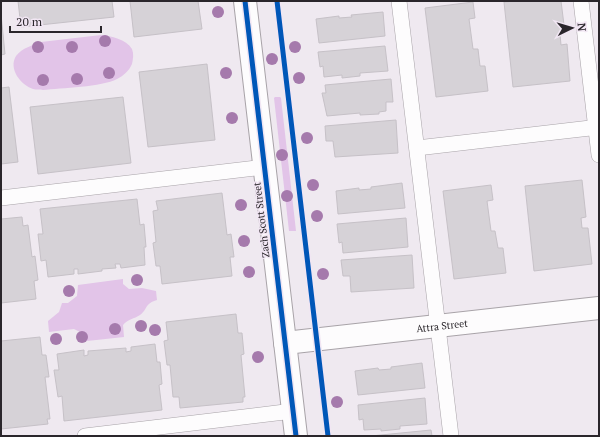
<svg xmlns="http://www.w3.org/2000/svg" width="600" height="437" viewBox="0 0 600 437" font-family="'PT Serif',serif">
<style>
.green{fill:#e2c4e8}
.building{fill:#d6d2d7;stroke:#c6c1c7}
.lines{fill:none;stroke-linecap:round;stroke-linejoin:round}
.lane-casing{stroke:#a8a3a8;stroke-width:16}
.street-casing{stroke:#a8a3a8;stroke-width:24}
.secondary-casing{stroke:#a8a3a8;stroke-width:24}
.lane{stroke:#fdfcfd;stroke-width:15}
.street{stroke:#fdfcfd;stroke-width:22}
.secondary{stroke:#fdfcfd;stroke-width:22}
.cycleway-casing{stroke:#f1e6f3;stroke-width:8}
.cycleway{stroke:#0057b8;stroke-width:5}
.tree{fill:#a57aac}
.labels{text-anchor:middle;stroke-width:3;stroke-linejoin:round;paint-order:stroke}
.street-label{font-size:10px;fill:#2a262b;stroke:#f1e6f3}
</style>
<rect width="100%" height="100%" fill="#efe9f0"/>
<g class="green">
<path d="M101,35C111,36 126,39 132,49C134,54 133,59 132,64C129,71 123,76 117,79C102,87 61,88 43,90C40,89 36,90 33,89C21,85 8,69 16,56C22,48 33,45 41,42Z"/>
<path d="M275,97H280L281,98L296,231H289L274,98Z"/>
<path d="M123,279V284L129,289L142,288L156,291L157,300C144,304 148,309 140,315C134,319 128,319 123,325L124,337L87,341L82,333L74,329L49,332L48,321L59,312L62,303H68L77,296L78,285Z"/>
</g>
<g class="building">
<path d="M18,1H112L114,17L21,27Z"/>
<path d="M130,1H198L202,29L134,37Z"/>
<path d="M515,1H561L565,33L560,34L561,45L567,44L570,81L513,87L504,2Z"/>
<path d="M473,2L475,18L469,19L473,49H478L480,66H485L488,91L436,97L425,8Z"/>
<path d="M383,12L385,36L319,43L316,19L339,16V18L352,17L351,15Z"/>
<path d="M1,14L5,54L1,55Z"/>
<path d="M385,46L388,71L360,73V76L342,78V75L324,77L323,66L320,67L318,52Z"/>
<path d="M207,64L215,140L148,147L139,72Z"/>
<path d="M391,79L393,102H386V111L379,112V114L360,115V113L327,116L322,93H326L325,85Z"/>
<path d="M9,87L18,162L1,164V88Z"/>
<path d="M123,97L131,163L38,174L30,107Z"/>
<path d="M396,120L398,153L335,157L333,141H326L325,126Z"/>
<path d="M582,180L586,217L581,218L582,228H588L592,264L534,271L525,186Z"/>
<path d="M402,183L405,208L338,214L336,191L359,188V190L371,189V187Z"/>
<path d="M491,185L493,200L487,201L491,231H495L498,248H503L506,273L454,279L443,191Z"/>
<path d="M222,193L227,235L231,234L234,257H230L232,276L162,284L160,266H156L153,243L156,242L153,211L158,210L156,201Z"/>
<path d="M137,199L140,225L144,224L146,247H144L145,265L121,268L120,264H115L116,268L102,269V271L78,274V269H74V274L48,277L46,260L41,261L38,234H43L40,209Z"/>
<path d="M22,217L23,226L28,225L32,257L35,256L38,280L34,281L36,299L1,303V219Z"/>
<path d="M406,218L408,247L343,253L342,242L339,243L337,224Z"/>
<path d="M412,255L414,288L351,292L350,276H343L341,260Z"/>
<path d="M236,314L238,333H242L244,354L241,355L245,397H243V402L180,408L179,397H173L170,365H167L164,341L168,340L166,322Z"/>
<path d="M40,337L42,355H46L49,377H45L50,419H47L48,424L1,429V341Z"/>
<path d="M155,344L157,362H160L162,384L159,385L162,410L64,421L62,396L58,397L54,370H59L57,354L84,350V356L88,355V351L126,348V352L131,351V347Z"/>
<path d="M422,363L425,388L358,395L355,371L378,368L379,370L391,369V367Z"/>
<path d="M425,398L427,424L400,426V429L381,431V429L364,430L363,419L359,420L358,405Z"/>
<path d="M431,430L432,436H371Z"/>
</g>
<g class="lines">
<g class="lane-casing">
<g id="lane">
<path d="M399,1L451,436"/>
<path d="M581,1L599,155"/>
<path d="M417,148L599,127"/>
<path d="M1,198L264,167"/>
<path d="M85,436L293,411"/>
</g>
</g>
<g class="street-casing">
<g id="street">
<path id="s1" d="M285,343L599,308"/>
</g>
</g>
<g class="secondary-casing">
<path id="secondary" d="M245,1L296,436"/>
</g>
<use href="#lane" class="lane"/>
<use href="#street" class="street"/>
<use href="#secondary" class="secondary"/>
<g class="cycleway-casing">
<g id="cycleway">
<path d="M245,1L296,436"/>
<path d="M277,1L328,436"/>
</g>
</g>
<use href="#cycleway" class="cycleway"/>
</g>
<g class="tree">
<circle cx="218" cy="12" r="6"/>
<circle cx="105" cy="41" r="6"/>
<circle cx="38" cy="47" r="6"/>
<circle cx="72" cy="47" r="6"/>
<circle cx="295" cy="47" r="6"/>
<circle cx="272" cy="59" r="6"/>
<circle cx="109" cy="73" r="6"/>
<circle cx="226" cy="73" r="6"/>
<circle cx="299" cy="78" r="6"/>
<circle cx="77" cy="79" r="6"/>
<circle cx="43" cy="80" r="6"/>
<circle cx="232" cy="118" r="6"/>
<circle cx="307" cy="138" r="6"/>
<circle cx="282" cy="155" r="6"/>
<circle cx="313" cy="185" r="6"/>
<circle cx="287" cy="196" r="6"/>
<circle cx="241" cy="205" r="6"/>
<circle cx="317" cy="216" r="6"/>
<circle cx="244" cy="241" r="6"/>
<circle cx="249" cy="272" r="6"/>
<circle cx="323" cy="274" r="6"/>
<circle cx="137" cy="280" r="6"/>
<circle cx="69" cy="291" r="6"/>
<circle cx="141" cy="326" r="6"/>
<circle cx="115" cy="329" r="6"/>
<circle cx="155" cy="330" r="6"/>
<circle cx="82" cy="337" r="6"/>
<circle cx="56" cy="339" r="6"/>
<circle cx="258" cy="357" r="6"/>
<circle cx="337" cy="402" r="6"/>
</g>
<g class="labels">
<g class="street-label">
<text transform="translate(261 220) rotate(-97)" y="4">Zach Scott Street</text>
<text dy="4" stroke="none"><textPath href="#s1" startOffset="158">Attra Street</textPath></text>
</g>
</g>
<rect width="600" height="437" fill="none" stroke="#2a262b" stroke-width="4"/>
<g transform="translate(572 28) rotate(85)" stroke="#f1e6f3" stroke-width="3" paint-order="stroke">
<path d="M0-3L7 15L0 10L-7 15Z" fill="#2a262b"/>
<text y="-6" font-size="11" font-weight="bold" text-anchor="middle" fill="#2a262b">N</text>
</g>
<path d="M10 26v6h91v-6" fill="none" stroke="#2a262b" stroke-width="2"/>
<text x="16" y="26" font-size="12" fill="#2a262b" stroke="#f1e6f3" stroke-width="3" paint-order="stroke">20 m</text>
</svg>
